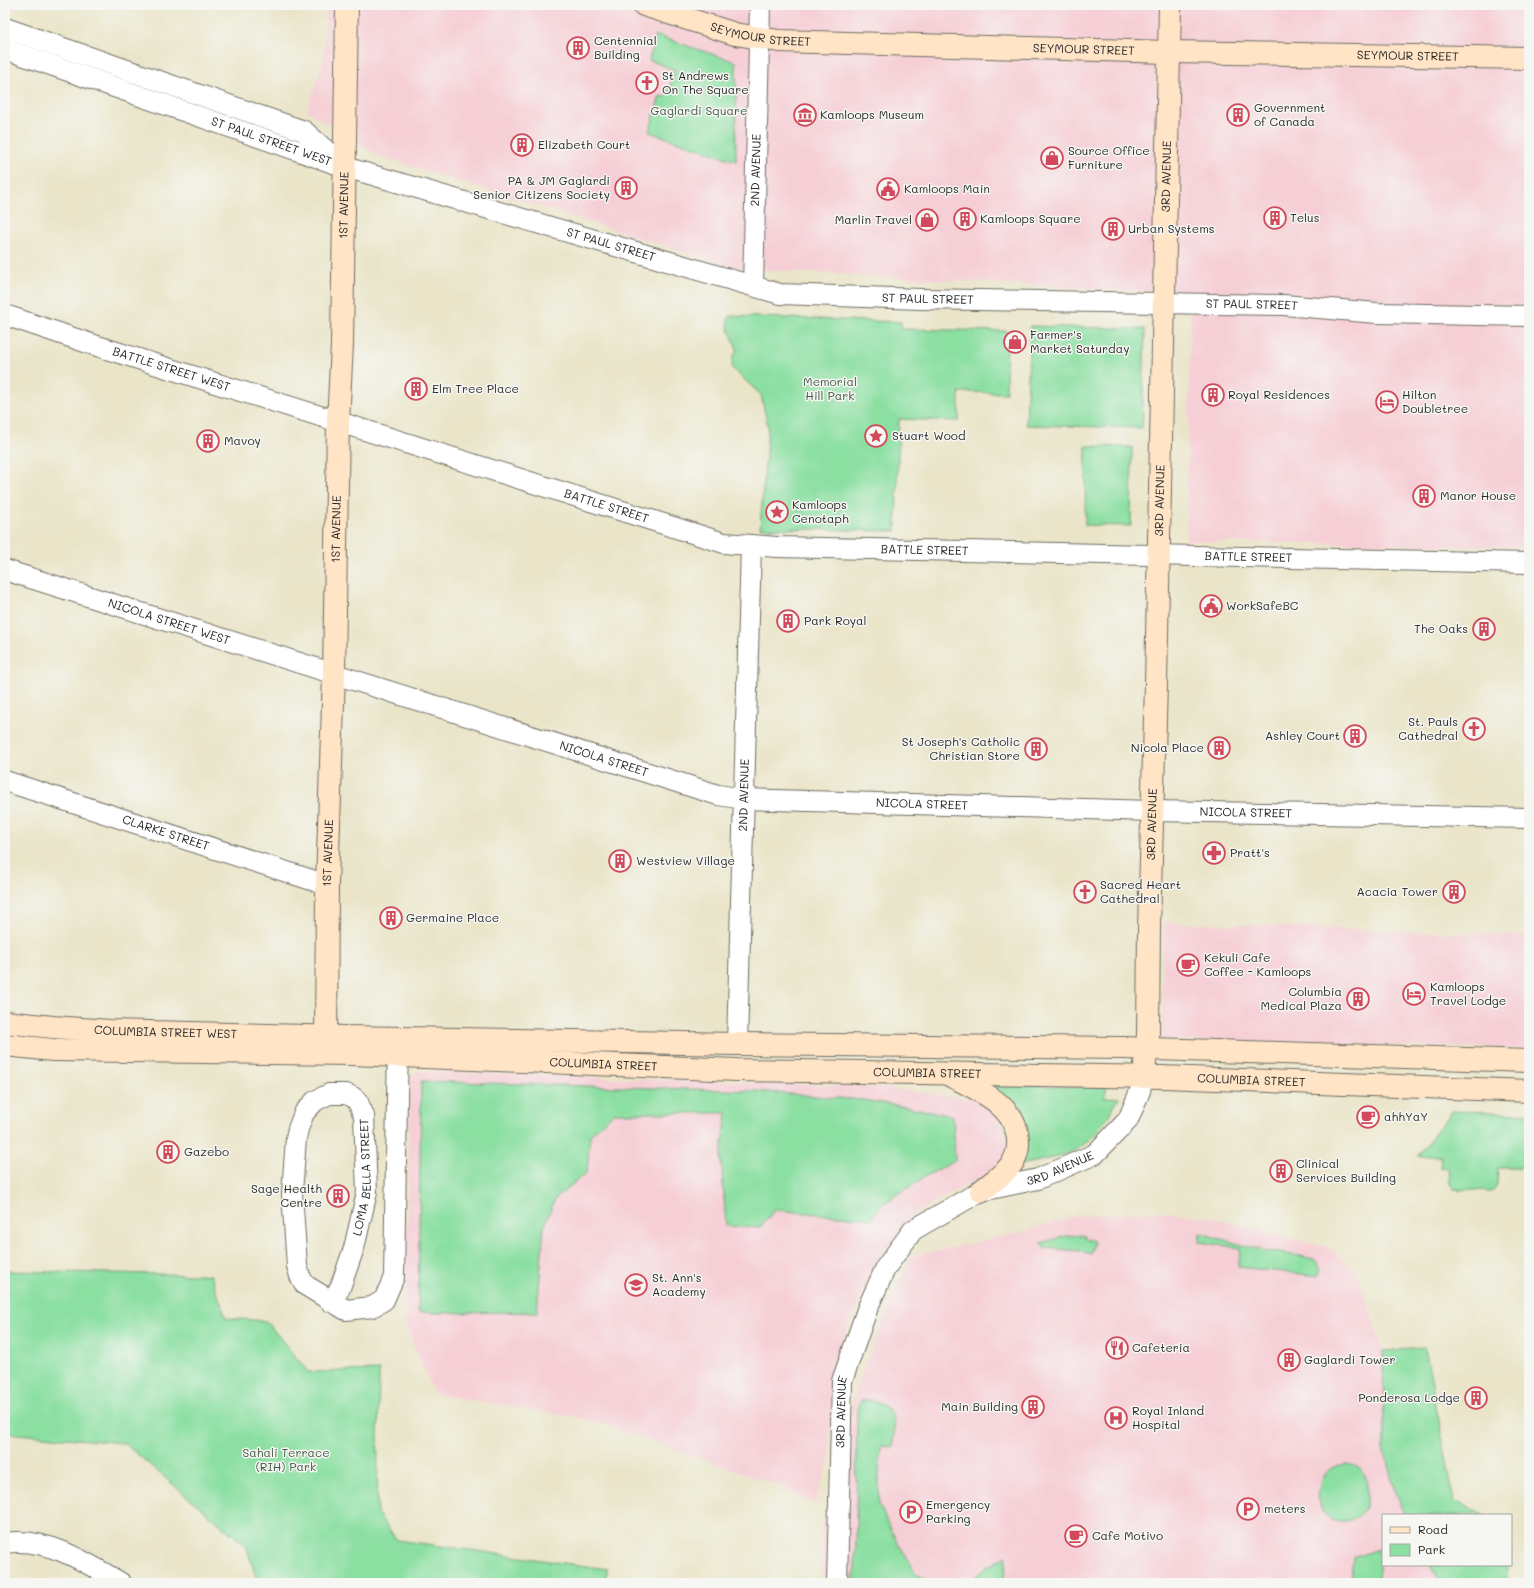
<svg xmlns="http://www.w3.org/2000/svg" width="1534" height="1588" viewBox="0 0 1534 1588" font-family="Mali,sans-serif">
<style>
.built{fill:#f6cfd6}
.green{fill:#8adfa1;stroke:#5a8566}
.lines{fill:none;stroke-linecap:round;stroke-linejoin:round}
.street-casing{stroke:#6e6c62;stroke-width:22}
.secondary-casing{stroke:#6e6c62;stroke-width:24}
.street{stroke:#fff;stroke-width:20}
.secondary{stroke:#ffe4c6;stroke-width:22}
.labels{text-anchor:middle;stroke-width:3;stroke-linejoin:round;paint-order:stroke}
.street-label{font-size:12px;fill:#2b2b2b;stroke:#f6f6f2}
.poi-label{font-size:12px;fill:#2b2b2b;stroke:#f6f6f2;text-anchor:start}
.park-label{font-size:12px;fill:#435848;stroke:#f6f6f2}
</style>
<rect width="100%" height="100%" fill="#f6f6f2"/>
<filter id="ink" filterUnits="userSpaceOnUse"><feTurbulence type="fractalNoise" baseFrequency=".025" numOctaves="2"/><feDisplacementMap in="SourceGraphic" scale="8" xChannelSelector="R" yChannelSelector="G"/><feConvolveMatrix kernelMatrix="1 2 1 2 8 2 1 2 1" color-interpolation-filters="sRGB"/></filter>
<filter id="wash" filterUnits="userSpaceOnUse"><feTurbulence type="fractalNoise" baseFrequency=".012" numOctaves="4" result="noise"/><feDisplacementMap in="SourceGraphic" scale="16" xChannelSelector="R" yChannelSelector="G"/><feGaussianBlur stdDeviation="0.9" result="paint"/><feColorMatrix in="noise" values="0 0 0 0 0 0 0 0 0 0 0 0 0 0 0 0 0 1.4 0 .05"/><feComposite in="paint" operator="in"/></filter>
<g filter="url(#wash)">
<rect width="100%" height="100%" fill="#eae5c9"/>
<g class="built">
<path d="M326,5H1529V547L1186,541L1191,294L746,269L723,264L376,155L307,111L324,58Z"/>
<path d="M1162,922L1529,936V1049L1162,1040Z"/>
<path d="M418,1071L876,1087L983,1100L1001,1119L1011,1142L1005,1159L987,1174L915,1213L872,1268L840,1348L832,1416L829,1463L814,1504L785,1488L600,1423L575,1417L434,1394L405,1323L410,1078Z"/>
<path d="M1156,1211L1215,1218L1277,1236L1328,1247L1357,1272L1383,1351L1384,1449L1395,1491L1406,1515H1383V1565H1431L1441,1583H823L822,1528L856,1387L910,1257L1026,1231L1076,1216Z"/>
</g>
<g class="green">
<path d="M655,35L736,62V161L649,132L660,96L666,97L675,70L649,60Z"/>
<path d="M730,316L901,322V329L1007,331L1006,393L959,392V421L899,419L896,531L760,528L768,427L761,395L732,368L733,357L737,350C735,339 723,325 730,316Z"/>
<path d="M1030,326L1145,329L1142,428L1026,425Z"/>
<path d="M1086,446L1132,447L1131,526L1085,525Z"/>
<path d="M421,1081L755,1091L863,1100L919,1109L953,1116L955,1161L926,1176L883,1204L871,1219L775,1210L759,1228L726,1226L721,1157L727,1113H614L590,1135L587,1172L555,1199L544,1227L537,1312L439,1313L418,1312Z"/>
<path d="M993,1085L1107,1087L1104,1098L1119,1097C1110,1115 1092,1143 1073,1151C1057,1158 1038,1161 1021,1165L991,1090Z"/>
<path d="M1452,1111L1529,1113V1161L1520,1168H1498L1497,1185L1492,1191L1454,1189L1450,1184L1449,1169L1440,1168L1441,1156H1418Z"/>
<path d="M1200,1233L1264,1251L1300,1256L1314,1259L1321,1268L1318,1276L1239,1267L1240,1248L1199,1242Z"/>
<path d="M1085,1235V1238L1094,1241L1091,1254L1080,1251L1044,1248L1041,1243L1066,1236Z"/>
<path d="M5,1271L211,1275L226,1318L266,1321L308,1372L379,1370L377,1513L397,1540L607,1569V1583H258L246,1546L124,1443L5,1433Z"/>
<path d="M1425,1348L1454,1500L1483,1515H1406L1395,1491L1384,1449L1383,1351Z"/>
<path d="M869,1400C879,1400 892,1409 894,1421C895,1429 893,1439 893,1447L881,1446L879,1475V1504L890,1529L917,1575L932,1583H856L854,1579L856,1549L857,1409L861,1401Z"/>
<path d="M1346,1464C1352,1465 1358,1466 1362,1470C1369,1478 1368,1501 1364,1509C1358,1520 1345,1523 1335,1520C1329,1518 1323,1515 1321,1509C1315,1496 1319,1473 1334,1467C1337,1465 1342,1465 1346,1464Z"/>
<path d="M1378,1549L1380,1583H1351L1354,1558Z"/>
<path d="M1007,1556L1003,1583H967L988,1567Z"/>
<path d="M1431,1565H1492L1508,1567L1507,1583H1441Z"/>
</g>
</g>
<g filter="url(#ink)">
<g class="lines">
<g class="street-casing">
<g id="street">
<path d="M5,28L304,131L338,161"/>
<path id="s1" d="M5,49L345,167L780,294L920,299L1284,305L1377,313L1529,316"/>
<path id="s2" d="M753,286L760,5"/>
<path id="s3" d="M5,315L91,344L724,543L777,547L1529,563"/>
<path id="s4" d="M5,570L718,795L744,799L1152,811L1529,818"/>
<path id="s5" d="M5,781L327,885"/>
<path id="s6" d="M737,1044L751,546"/>
<path id="s7" d="M331,1302L340,1288L354,1248L367,1192L364,1116L358,1102L353,1097L346,1094H329L315,1101L304,1113L298,1129L296,1138L292,1193L297,1266L300,1276L305,1285L346,1310L372,1307L384,1300L394,1277L398,1041"/>
<path d="M5,1543C46,1536 87,1563 121,1583"/>
<path id="s8" d="M837,1583L842,1381L868,1307L886,1267L913,1230L981,1191L1038,1179L1095,1154L1128,1120L1140,1091L1143,1077"/>
</g>
</g>
<g class="secondary-casing">
<g id="secondary">
<path id="s9" d="M644,5L735,34L779,41L1169,52L1529,58"/>
<path id="s10" d="M5,1022L53,1027L110,1031L345,1037L737,1044L1123,1048L1529,1061"/>
<path id="s11" d="M5,1045L53,1050L351,1054L737,1070L1163,1077L1529,1091"/>
<path id="s12" d="M326,1051L327,885L334,673L338,422L342,344L347,5"/>
<path id="s13" d="M1145,1064L1148,1034L1149,928L1156,684L1170,5"/>
<path d="M951,1076C979,1090 1020,1107 1018,1145C1018,1151 1015,1160 1011,1165C1003,1175 991,1183 981,1191"/>
</g>
</g>
<use href="#street" class="street"/>
<use href="#secondary" class="secondary"/>
</g>
</g>
<defs>
<g id="building-ring" transform="scale(1.15)"><circle r="9.5" fill="#f6f6f2" stroke="#d1495b" stroke-width="1.5"/><path d="M-4-6H4V6H1V3H-1V6H-4ZM-2.5-4.3h1.7v1.8h-1.7ZM.8-4.3h1.7v1.8H.8ZM-2.5-1h1.7V.8h-1.7ZM.8-1h1.7V.8H.8Z" fill="#d1495b"/></g>
<g id="church-ring" transform="scale(1.15)"><circle r="9.5" fill="#f6f6f2" stroke="#d1495b" stroke-width="1.5"/><path d="M-1.2-6h2.4v3.5h3.3v2.4h-3.3V6h-2.4V-.1h-3.3v-2.4h3.3Z" fill="#d1495b"/></g>
<g id="museum-ring" transform="scale(1.15)"><circle r="9.5" fill="#f6f6f2" stroke="#d1495b" stroke-width="1.5"/><path d="M0-6L6-3V-2H-6V-3ZM-5-1h2V3h-2ZM-1-1h2V3h-2ZM3-1h2V3H3ZM-6 4H6V6H-6Z" fill="#d1495b"/></g>
<g id="shop-ring" transform="scale(1.15)"><circle r="9.5" fill="#f6f6f2" stroke="#d1495b" stroke-width="1.5"/><path d="M-5-2.5h2.3a2.7 3.5 0 0 1 5.4 0H5L5.5 6h-11ZM-1.5-2.5h3a1.5 2.3 0 0 0-3 0Z" fill="#d1495b"/></g>
<g id="civic-ring" transform="scale(1.15)"><circle r="9.5" fill="#f6f6f2" stroke="#d1495b" stroke-width="1.5"/><path d="M-.6-6.5H3V-4.5H.6V-3L4-1V1h2V6H-6V1h2V-1L-.6-3ZM-1.2 2.5V6h2.4V2.5Z" fill="#d1495b"/></g>
<g id="hotel-ring" transform="scale(1.15)"><circle r="9.5" fill="#f6f6f2" stroke="#d1495b" stroke-width="1.5"/><path d="M-6-4.5h1.5V1H6V5H4.5V3h-9V5H-6ZM-4 0a1.8 1.8 0 1 1 3.6 0ZM.5 0V-2.5h3Q6-2.5 6 0Z" fill="#d1495b"/></g>
<g id="sight-ring" transform="scale(1.15)"><circle r="9.5" fill="#f6f6f2" stroke="#d1495b" stroke-width="1.5"/><path d="M0-6L1.8-2.2L6-1.7L2.9 1.2L3.7 5.4L0 3.3L-3.7 5.4L-2.9 1.2L-6-1.7L-1.8-2.2Z" fill="#d1495b"/></g>
<g id="pharmacy-ring" transform="scale(1.15)"><circle r="9.5" fill="#f6f6f2" stroke="#d1495b" stroke-width="1.5"/><path d="M-2-6h4v4h4v4h-4v4h-4v-4h-4v-4h4Z" fill="#d1495b"/></g>
<g id="cafe-ring" transform="scale(1.15)"><circle r="9.5" fill="#f6f6f2" stroke="#d1495b" stroke-width="1.5"/><path d="M-5.5-4.5H6V0H3Q3 3.5 0 3.5H-2.5Q-5.5 3.5-5.5 0ZM3-3.2v2h1.7v-2ZM-6 4.5H4V6H-6Z" fill="#d1495b"/></g>
<g id="school-ring" transform="scale(1.15)"><circle r="9.5" fill="#f6f6f2" stroke="#d1495b" stroke-width="1.5"/><path d="M0-5L7-2L0 1L-7-2ZM-4 1L0 2.5L4 1V4Q0 6-4 4Z" fill="#d1495b"/></g>
<g id="restaurant-ring" transform="scale(1.15)"><circle r="9.5" fill="#f6f6f2" stroke="#d1495b" stroke-width="1.5"/><path d="M-5-6h1v4h1v-4h1v4h1v-4h1v5L-1.5 .5V6h-2V.5L-5-1ZM5-6V6H3V1.5H1.5Q1.5-4 5-6Z" fill="#d1495b"/></g>
<g id="hospital-ring" transform="scale(1.15)"><circle r="9.5" fill="#f6f6f2" stroke="#d1495b" stroke-width="1.5"/><path d="M-5-5h3v3.5h4V-5h3V5h-3V1.5h-4V5h-3Z" fill="#d1495b"/></g>
<g id="parking-ring" transform="scale(1.15)"><circle r="9.5" fill="#f6f6f2" stroke="#d1495b" stroke-width="1.5"/><path d="M-3.5-5.5H1a3.5 3.5 0 0 1 0 7H-1V5.5H-3.5ZM-1-3.4V-.6H.8a1.4 1.4 0 0 0 0-2.8Z" fill="#d1495b"/></g>
</defs>
<g fill-rule="evenodd">
<use href="#building-ring" x="578" y="48"/>
<use href="#church-ring" x="647" y="83"/>
<use href="#museum-ring" x="805" y="115"/>
<use href="#building-ring" x="1238" y="115"/>
<use href="#building-ring" x="522" y="145"/>
<use href="#shop-ring" x="1052" y="158"/>
<use href="#building-ring" x="626" y="188"/>
<use href="#civic-ring" x="888" y="189"/>
<use href="#building-ring" x="1275" y="218"/>
<use href="#building-ring" x="965" y="219"/>
<use href="#shop-ring" x="927" y="220"/>
<use href="#building-ring" x="1113" y="229"/>
<use href="#shop-ring" x="1015" y="342"/>
<use href="#building-ring" x="416" y="389"/>
<use href="#building-ring" x="1213" y="395"/>
<use href="#hotel-ring" x="1387" y="402"/>
<use href="#sight-ring" x="876" y="436"/>
<use href="#building-ring" x="208" y="441"/>
<use href="#building-ring" x="1424" y="496"/>
<use href="#sight-ring" x="777" y="512"/>
<use href="#civic-ring" x="1211" y="606"/>
<use href="#building-ring" x="788" y="621"/>
<use href="#building-ring" x="1484" y="629"/>
<use href="#church-ring" x="1474" y="729"/>
<use href="#building-ring" x="1355" y="736"/>
<use href="#building-ring" x="1219" y="748"/>
<use href="#building-ring" x="1036" y="749"/>
<use href="#pharmacy-ring" x="1214" y="853"/>
<use href="#building-ring" x="620" y="861"/>
<use href="#church-ring" x="1085" y="892"/>
<use href="#building-ring" x="1454" y="892"/>
<use href="#building-ring" x="391" y="918"/>
<use href="#cafe-ring" x="1188" y="965"/>
<use href="#hotel-ring" x="1414" y="994"/>
<use href="#building-ring" x="1358" y="999"/>
<use href="#cafe-ring" x="1368" y="1117"/>
<use href="#building-ring" x="168" y="1152"/>
<use href="#building-ring" x="1281" y="1171"/>
<use href="#building-ring" x="338" y="1196"/>
<use href="#school-ring" x="636" y="1285"/>
<use href="#restaurant-ring" x="1117" y="1348"/>
<use href="#building-ring" x="1289" y="1360"/>
<use href="#building-ring" x="1476" y="1398"/>
<use href="#building-ring" x="1033" y="1407"/>
<use href="#hospital-ring" x="1116" y="1418"/>
<use href="#parking-ring" x="1248" y="1509"/>
<use href="#parking-ring" x="911" y="1512"/>
<use href="#cafe-ring" x="1076" y="1536"/>
</g>
<g class="labels">
<g class="street-label">
<text dy="4" stroke="none"><textPath href="#s9" startOffset="121">SEYMOUR STREET</textPath></text>
<text dy="4" stroke="none"><textPath href="#s9" startOffset="445">SEYMOUR STREET</textPath></text>
<text dy="4" stroke="none"><textPath href="#s9" startOffset="769">SEYMOUR STREET</textPath></text>
<text dy="4" stroke="none"><textPath href="#s1" startOffset="282">ST PAUL STREET WEST</textPath></text>
<text dy="4" stroke="none"><textPath href="#s2" startOffset="116">2ND AVENUE</textPath></text>
<text dy="4" stroke="none"><textPath href="#s13" startOffset="888">3RD AVENUE</textPath></text>
<text dy="4" stroke="none"><textPath href="#s12" startOffset="846">1ST AVENUE</textPath></text>
<text dy="4" stroke="none"><textPath href="#s1" startOffset="637">ST PAUL STREET</textPath></text>
<text dy="4" stroke="none"><textPath href="#s1" startOffset="961">ST PAUL STREET</textPath></text>
<text dy="4" stroke="none"><textPath href="#s1" startOffset="1285">ST PAUL STREET</textPath></text>
<text dy="4" stroke="none"><textPath href="#s3" startOffset="175">BATTLE STREET WEST</textPath></text>
<text dy="4" stroke="none"><textPath href="#s13" startOffset="564">3RD AVENUE</textPath></text>
<text dy="4" stroke="none"><textPath href="#s3" startOffset="631">BATTLE STREET</textPath></text>
<text dy="4" stroke="none"><textPath href="#s12" startOffset="522">1ST AVENUE</textPath></text>
<text dy="4" stroke="none"><textPath href="#s3" startOffset="955">BATTLE STREET</textPath></text>
<text dy="4" stroke="none"><textPath href="#s3" startOffset="1279">BATTLE STREET</textPath></text>
<text dy="4" stroke="none"><textPath href="#s4" startOffset="172">NICOLA STREET WEST</textPath></text>
<text dy="4" stroke="none"><textPath href="#s4" startOffset="628">NICOLA STREET</textPath></text>
<text dy="4" stroke="none"><textPath href="#s6" startOffset="249">2ND AVENUE</textPath></text>
<text dy="4" stroke="none"><textPath href="#s4" startOffset="952">NICOLA STREET</textPath></text>
<text dy="4" stroke="none"><textPath href="#s4" startOffset="1276">NICOLA STREET</textPath></text>
<text dy="4" stroke="none"><textPath href="#s13" startOffset="240">3RD AVENUE</textPath></text>
<text dy="4" stroke="none"><textPath href="#s5" startOffset="169">CLARKE STREET</textPath></text>
<text dy="4" stroke="none"><textPath href="#s12" startOffset="198">1ST AVENUE</textPath></text>
<text dy="4" stroke="none"><textPath href="#s10" startOffset="161">COLUMBIA STREET WEST</textPath></text>
<text dy="4" stroke="none"><textPath href="#s11" startOffset="599">COLUMBIA STREET</textPath></text>
<text dy="4" stroke="none"><textPath href="#s11" startOffset="923">COLUMBIA STREET</textPath></text>
<text dy="4" stroke="none"><textPath href="#s11" startOffset="1247">COLUMBIA STREET</textPath></text>
<text dy="4" stroke="none"><textPath href="#s8" startOffset="531">3RD AVENUE</textPath></text>
<text dy="4" stroke="none"><textPath href="#s7" startOffset="131">LOMA BELLA STREET</textPath></text>
<text dy="4" stroke="none"><textPath href="#s8" startOffset="171">3RD AVENUE</textPath></text>
</g>
<g class="poi-label">
<text x="594" y="45">Centennial<tspan x="594" dy="14">Building</tspan></text>
<text x="662" y="80">St Andrews<tspan x="662" dy="14">On The Square</tspan></text>
<text x="1254" y="112">Government<tspan x="1254" dy="14">of Canada</tspan></text>
<text x="820" y="119">Kamloops Museum</text>
<text x="538" y="149">Elizabeth Court</text>
<text x="1068" y="155">Source Office<tspan x="1068" dy="14">Furniture</tspan></text>
<text x="610" y="185" text-anchor="end">PA &amp; JM Gaglardi<tspan x="610" dy="14">Senior Citizens Society</tspan></text>
<text x="904" y="193">Kamloops Main</text>
<text x="1290" y="222">Telus</text>
<text x="980" y="223">Kamloops Square</text>
<text x="912" y="224" text-anchor="end">Marlin Travel</text>
<text x="1128" y="233">Urban Systems</text>
<text x="1030" y="339">Farmer's<tspan x="1030" dy="14">Market Saturday</tspan></text>
<text x="432" y="393">Elm Tree Place</text>
<text x="1228" y="399">Royal Residences</text>
<text x="1402" y="399">Hilton<tspan x="1402" dy="14">Doubletree</tspan></text>
<text x="892" y="440">Stuart Wood</text>
<text x="224" y="445">Mavoy</text>
<text x="1440" y="500">Manor House</text>
<text x="792" y="509">Kamloops<tspan x="792" dy="14">Cenotaph</tspan></text>
<text x="1226" y="610">WorkSafeBC</text>
<text x="804" y="625">Park Royal</text>
<text x="1468" y="633" text-anchor="end">The Oaks</text>
<text x="1458" y="726" text-anchor="end">St. Pauls<tspan x="1458" dy="14">Cathedral</tspan></text>
<text x="1340" y="740" text-anchor="end">Ashley Court</text>
<text x="1020" y="746" text-anchor="end">St Joseph's Catholic<tspan x="1020" dy="14">Christian Store</tspan></text>
<text x="1204" y="752" text-anchor="end">Nicola Place</text>
<text x="1230" y="857">Pratt's</text>
<text x="636" y="865">Westview Village</text>
<text x="1100" y="889">Sacred Heart<tspan x="1100" dy="14">Cathedral</tspan></text>
<text x="1438" y="896" text-anchor="end">Acacia Tower</text>
<text x="406" y="922">Germaine Place</text>
<text x="1204" y="962">Kekuli Cafe<tspan x="1204" dy="14">Coffee - Kamloops</tspan></text>
<text x="1430" y="991">Kamloops<tspan x="1430" dy="14">Travel Lodge</tspan></text>
<text x="1342" y="996" text-anchor="end">Columbia<tspan x="1342" dy="14">Medical Plaza</tspan></text>
<text x="1384" y="1121">ahhYaY</text>
<text x="184" y="1156">Gazebo</text>
<text x="1296" y="1168">Clinical<tspan x="1296" dy="14">Services Building</tspan></text>
<text x="322" y="1193" text-anchor="end">Sage Health<tspan x="322" dy="14">Centre</tspan></text>
<text x="652" y="1282">St. Ann's<tspan x="652" dy="14">Academy</tspan></text>
<text x="1132" y="1352">Cafeteria</text>
<text x="1304" y="1364">Gaglardi Tower</text>
<text x="1460" y="1402" text-anchor="end">Ponderosa Lodge</text>
<text x="1018" y="1411" text-anchor="end">Main Building</text>
<text x="1132" y="1415">Royal Inland<tspan x="1132" dy="14">Hospital</tspan></text>
<text x="926" y="1509">Emergency<tspan x="926" dy="14">Parking</tspan></text>
<text x="1264" y="1513">meters</text>
<text x="1092" y="1540">Cafe Motivo</text>
</g>
<g class="park-label">
<text x="699" y="115">Gaglardi Square</text>
<text x="830" y="386">Memorial<tspan x="830" dy="14">Hill Park</tspan></text>
<text x="286" y="1457">Sahali Terrace<tspan x="286" dy="14">(RIH) Park</tspan></text>
</g>
</g>
<rect width="1534" height="1588" fill="none" stroke="#f6f6f2" stroke-width="20"/>
<rect x="1382" y="1514" width="130" height="52" fill="#f6f6f2" stroke="#a5a5a2"/>
<rect x="1390" y="1527" width="20" height="6" fill="#ffe4c6" stroke="#a5a5a2"/>
<text x="1418" y="1534" font-size="12" fill="#2b2b2b">Road</text>
<rect x="1390" y="1544" width="20" height="12" fill="#8adfa1" stroke="#a5a5a2"/>
<text x="1418" y="1554" font-size="12" fill="#2b2b2b">Park</text>
</svg>
